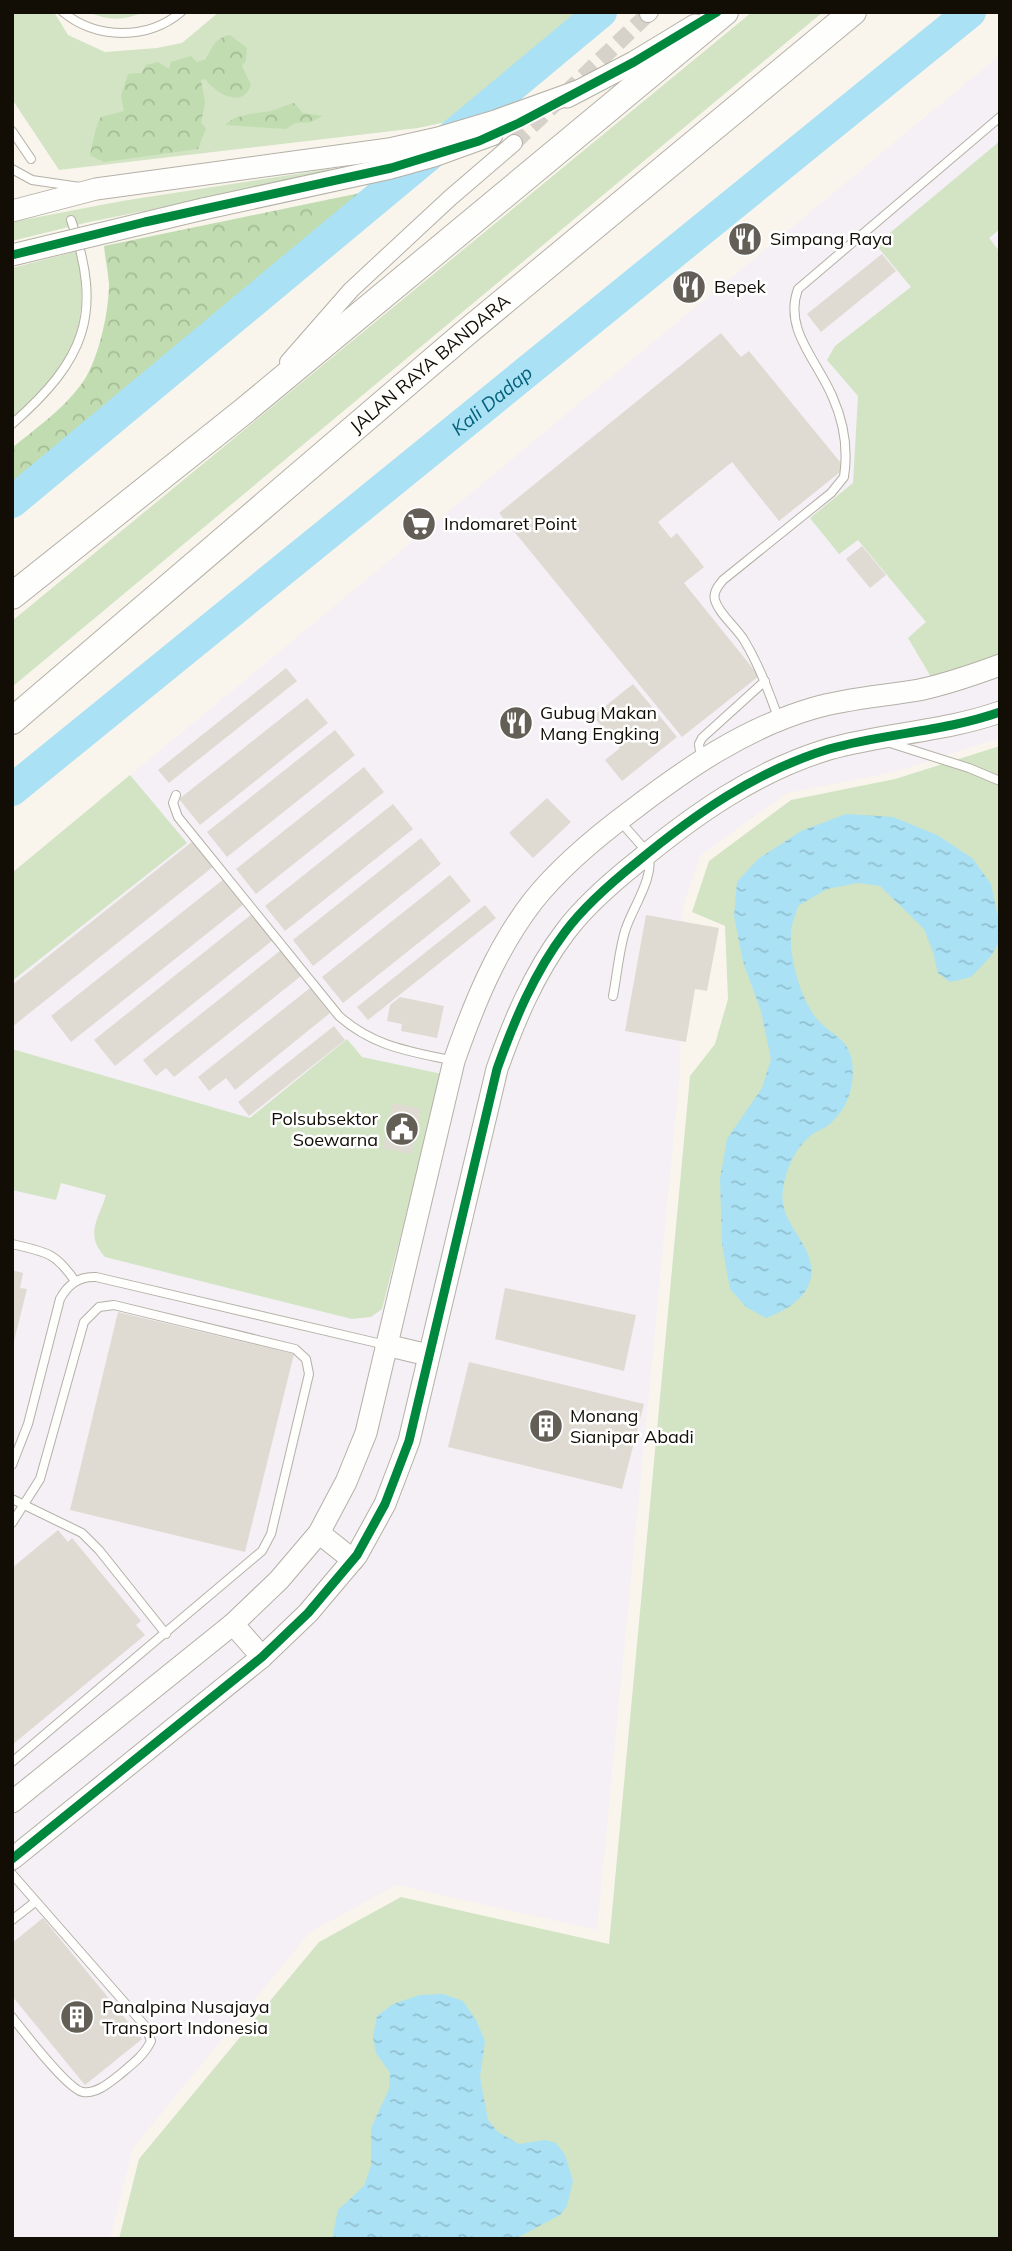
<svg xmlns="http://www.w3.org/2000/svg" width="1012" height="2251" viewBox="0 0 1012 2251" font-family="Mulish,sans-serif">
<style>
.commercial{fill:#f4f0f5}
.green{fill:#d2e4c4}
.forest{fill:url(#forest-crowns)}
.water{fill:url(#water-ripples)}
.lines{fill:none;stroke-linecap:round;stroke-linejoin:round}
.river{stroke:#aae1f4;stroke-width:32}
.building{fill:#dfdbd2}
.minor-tunnel{stroke:#d6d2ca;stroke-width:16;stroke-dasharray:16 8;stroke-linecap:butt}
.service-casing{stroke:#b4b0a7;stroke-width:10}
.minor-casing{stroke:#b4b0a7;stroke-width:18}
.tertiary-casing{stroke:#b4b0a7;stroke-width:23}
.primary-casing{stroke:#b4b0a7;stroke-width:28}
.service{stroke:#fefefc;stroke-width:8}
.minor{stroke:#fefefc;stroke-width:16}
.tertiary{stroke:#fefefc;stroke-width:21}
.primary{stroke:#fefefc;stroke-width:26}
.tertiary-bridge-casing{stroke:#b4b0a7;stroke-width:23;stroke-linecap:butt}
.tertiary-bridge{stroke:#fefefc;stroke-width:21}
.cycleway-casing{stroke:#fff;stroke-width:13}
.cycleway{stroke:#00873e;stroke-width:9}
.labels{text-anchor:middle;stroke-width:5;stroke-linejoin:round;paint-order:stroke}
.poi-label{font-size:18px;fill:#120e06;stroke:#fff;text-anchor:start}
.street-label{font-size:18px;fill:#120e06;stroke:#fff}
.water-label{font-size:19px;font-style:italic;fill:#01607a;stroke:#fff}
</style>
<defs>
<pattern id="forest-crowns" width="20" height="18" patternUnits="userSpaceOnUse" patternTransform="scale(1.75)"><rect width="20" height="18" fill="#c1dcb0"/><path d="M2 6a3 3 0 1 1 6 0M12 15a3 3 0 1 1 6 0" fill="none" stroke="#a5bc96"/></pattern>
<pattern id="water-ripples" width="26" height="14" patternUnits="userSpaceOnUse" patternTransform="scale(1.75)"><rect width="26" height="14" fill="#aae1f4"/><path d="M2 4q2-2 4 0t4 0M15 11q2-2 4 0t4 0" fill="none" stroke="#91c0d0"/></pattern>
</defs>
<rect width="100%" height="100%" fill="#f9f5ec"/>
<path class="commercial" d="M1000,55V738L894,772L787,793L701,855L683,906L680,1073L597,1930L397,1885L310,1932L133,2148L110,2239H12V873Z"/>
<g class="green">
<path d="M12,12H54L68,35L105,52L157,48L182,43L219,12H582L451,121L418,128L59,170L12,99Z"/>
<path d="M89,12H143C124,21 108,21 89,12Z"/>
<path d="M752,12H823L12,687V621Z"/>
<path d="M1000,141V229L989,238L1000,252V657L931,677L908,638L926,622L858,540L839,554L810,518L853,483L858,396L827,360L835,346L911,287L877,246L879,242Z"/>
<path d="M329,169L330,174L89,222L12,241V222L122,201Z"/>
<path d="M78,251C85,298 84,337 55,378C43,393 26,407 12,421V268Z"/>
<path d="M1000,746V2239H119L139,2159L319,1942L401,1897L609,1944L690,1076L715,1044L728,999L725,926L692,912L709,861L791,800L895,779Z"/>
<path d="M130,775L187,843L12,981V873Z"/>
<path d="M347,1039L362,1057L442,1074L382,1309L371,1317L352,1319L105,1257C84,1234 99,1219 106,1195L61,1183L56,1200L12,1190V1049L250,1118Z"/>
</g>
<g class="forest">
<path d="M230,35L247,48L246,60L242,66L251,85C242,110 216,93 205,79L201,80L205,103L201,123L206,128L198,149L104,162L90,155C93,144 95,125 101,117L124,111L121,96L128,74L141,73L146,65L158,62L169,69L171,62L191,56L197,62L206,59C213,46 215,38 230,35Z"/>
<path d="M294,103L303,113L323,116L311,122L295,123L286,129L225,125C237,113 256,114 271,111C278,109 286,105 294,103Z"/>
<path d="M384,188L12,497V448C35,429 62,410 80,386C98,364 109,312 109,284C108,271 105,258 104,246Z"/>
</g>
<g class="water">
<path d="M846,814L893,817L937,835L972,858L991,884L1000,927V940L991,956L971,977L950,982L938,973L933,952L924,929L880,886L858,883L827,889L798,906C796,914 792,923 791,931C789,959 802,1007 823,1025C836,1037 848,1040 852,1061C855,1085 849,1106 831,1123C825,1129 815,1131 809,1137C794,1150 786,1170 783,1189C779,1215 797,1230 807,1252C822,1287 796,1307 766,1318L746,1307L730,1289L722,1244L720,1179L727,1139L762,1088L771,1059L761,1011L743,962L734,916L737,882L758,859L801,831Z"/>
<path d="M443,1994L463,2001L476,2020L485,2041L480,2077L488,2120L498,2132L519,2144L545,2140L556,2143L565,2155L573,2181L567,2206L560,2215L515,2239H332L338,2210L364,2186L371,2166V2128L389,2089L390,2073L376,2053L373,2037L377,2016L393,2004L420,1995Z"/>
</g>
<g class="lines">
<g class="river">
<path d="M12,502L601,12"/>
<path id="s1" d="M12,790L970,12"/>
</g>
</g>
<g class="building">
<path d="M882,254L896,271L821,332L807,314Z"/>
<path d="M721,333L741,357L749,351L845,468L779,521L732,462L658,522L671,538L677,533L704,567L684,583L759,676L682,737L499,513Z"/>
<path d="M862,546L886,575L870,588L846,559Z"/>
<path d="M286,668L297,681L169,783L158,770Z"/>
<path d="M633,684L677,737L622,781L605,760L620,748L593,716Z"/>
<path d="M307,698L328,723L200,825L179,799Z"/>
<path d="M335,730L355,755L227,857L207,832Z"/>
<path d="M364,767L384,792L256,894L236,869Z"/>
<path d="M547,798L571,822L533,858L509,833Z"/>
<path d="M393,804L413,829L285,931L265,906Z"/>
<path d="M421,838L441,864L313,966L293,940Z"/>
<path d="M193,841L214,866L12,1027V985Z"/>
<path d="M450,875L471,901L343,1003L322,977Z"/>
<path d="M224,879L244,904L71,1042L51,1016Z"/>
<path d="M485,905L496,918L368,1020L357,1007Z"/>
<path d="M252,914L273,940L115,1066L94,1040Z"/>
<path d="M646,915L719,928L707,991L695,989L686,1042L625,1031Z"/>
<path d="M281,950L301,976L174,1077L166,1068L156,1076L143,1060Z"/>
<path d="M310,988L330,1013L235,1090L226,1078L209,1091L198,1077Z"/>
<path d="M400,997L444,1006L437,1038L401,1031L402,1024L387,1021L390,1005Z"/>
<path d="M334,1026L345,1040L249,1116L238,1102Z"/>
<path d="M393,1103L421,1109L412,1154L383,1148Z"/>
<path d="M12,1270L23,1273L20,1288L27,1289L13,1345Z"/>
<path d="M505,1288L636,1315L624,1371L495,1339Z"/>
<path d="M118,1312L294,1354L245,1552L70,1510Z"/>
<path d="M469,1362L644,1404L622,1489L448,1447Z"/>
<path d="M58,1530L68,1542L72,1538L141,1621L136,1625L145,1635L12,1745V1568Z"/>
<path d="M43,1918L142,2039L85,2085L12,1996V1943Z"/>
</g>
<g class="lines">
<path class="minor-tunnel" d="M514,143L648,14"/>
<g class="service-casing">
<g id="service">
<path d="M63,12C97,40 148,40 181,12"/>
<path d="M12,131L31,159"/>
<path d="M12,169L32,180L80,187"/>
<path d="M12,424C85,360 104,314 71,220"/>
<path d="M779,720C769,692 759,665 744,640C736,627 719,614 715,600C713,592 718,586 723,580L831,493L844,477C848,451 844,423 833,398C818,361 783,330 798,289L1000,117"/>
<path d="M890,743L969,768L1000,781"/>
<path d="M701,760L699,744L702,738L765,681"/>
<path d="M176,795L173,803L178,817L339,1016C374,1047 409,1051 454,1061"/>
<path d="M613,996C617,975 619,951 625,931C632,908 656,876 648,853L619,820"/>
<path d="M12,1244C46,1252 55,1252 75,1281"/>
<path d="M12,1465L28,1424L60,1299C68,1284 80,1276 96,1277L386,1345"/>
<path d="M12,1499L82,1533L99,1550L166,1634"/>
<path d="M12,1523L40,1479L84,1322L99,1307L114,1305L295,1349L306,1359L309,1374L271,1534L262,1551L12,1762"/>
<path d="M12,1874L146,2027L151,2041C144,2056 130,2066 118,2076C109,2083 96,2094 83,2092C68,2090 24,2032 12,2017"/>
<path d="M12,1920L35,1902"/>
</g>
</g>
<g class="minor-casing">
<g id="minor">
<path d="M648,14L650,12"/>
<path d="M288,362L351,290L450,198L514,143"/>
</g>
</g>
<g class="tertiary-casing">
<g id="tertiary">
<path d="M567,97L634,62L695,25"/>
<path d="M203,209L391,168L434,156L492,135"/>
<path d="M12,211L96,189L389,149L438,138L495,121L578,91"/>
<path d="M386,1345L428,1355"/>
<path d="M319,1533L353,1560"/>
<path d="M233,1624L262,1657"/>
<path d="M12,1802L233,1624L279,1580L319,1533L346,1482L366,1433L454,1061C474,1004 496,949 533,901C560,867 596,837 631,811C687,768 745,728 814,708C848,698 884,696 919,690C947,684 973,675 1000,665"/>
<path d="M12,1859L262,1657L308,1613L357,1555L385,1504L409,1441L497,1069C514,1021 534,973 565,932C585,905 612,882 637,862C695,814 756,771 829,749C885,733 943,732 1000,712"/>
</g>
</g>
<g class="primary-casing">
<g id="primary">
<path d="M12,596L244,411L725,12"/>
<path id="s2" d="M12,721L462,336L853,12"/>
</g>
</g>
<use href="#service" class="service"/>
<use href="#minor" class="minor"/>
<use href="#tertiary" class="tertiary"/>
<use href="#primary" class="primary"/>
<g class="tertiary-bridge-casing">
<path id="tertiary-bridge" d="M12,255L203,209"/>
</g>
<use href="#tertiary-bridge" class="tertiary-bridge"/>
<g class="cycleway-casing">
<g id="cycleway">
<path d="M12,255L145,222L391,168L479,141L519,123L634,62L717,12"/>
<path d="M12,1859L262,1657L308,1613L357,1555L385,1504L409,1441L497,1069C514,1021 534,973 565,932C585,905 612,882 637,862C695,814 756,771 829,749C885,733 943,732 1000,712"/>
</g>
</g>
<use href="#cycleway" class="cycleway"/>
</g>
<defs>
<g id="restaurant-disc" transform="scale(1.75)"><circle r="9.5" fill="#635f56" stroke="#fff"/><path d="M-5-6h1v4h1v-4h1v4h1v-4h1v5L-1.5 .5V6h-2V.5L-5-1ZM5-6V6H3V1.5H1.5Q1.5-4 5-6Z" fill="#fff"/></g>
<g id="supermarket-disc" transform="scale(1.75)"><circle r="9.5" fill="#635f56" stroke="#fff"/><path d="M-6-5.5h2.5l.6 2H6L4.5 2H-2.5L-4.4-4H-6ZM-1.5 3.2a1.3 1.3 0 1 0 .1 0ZM3 3.2a1.3 1.3 0 1 0 .1 0Z" fill="#fff"/></g>
<g id="civic-disc" transform="scale(1.75)"><circle r="9.5" fill="#635f56" stroke="#fff"/><path d="M-.6-6.5H3V-4.5H.6V-3L4-1V1h2V6H-6V1h2V-1L-.6-3ZM-1.2 2.5V6h2.4V2.5Z" fill="#fff"/></g>
<g id="building-disc" transform="scale(1.75)"><circle r="9.5" fill="#635f56" stroke="#fff"/><path d="M-4-6H4V6H1V3H-1V6H-4ZM-2.5-4.3h1.7v1.8h-1.7ZM.8-4.3h1.7v1.8H.8ZM-2.5-1h1.7V.8h-1.7ZM.8-1h1.7V.8H.8Z" fill="#fff"/></g>
</defs>
<g fill-rule="evenodd">
<use href="#restaurant-disc" x="745" y="239"/>
<use href="#restaurant-disc" x="689" y="287"/>
<use href="#supermarket-disc" x="419" y="524"/>
<use href="#restaurant-disc" x="516" y="723"/>
<use href="#civic-disc" x="402" y="1129"/>
<use href="#building-disc" x="546" y="1426"/>
<use href="#building-disc" x="77" y="2017"/>
</g>
<g class="labels">
<g class="poi-label">
<text x="770" y="245">Simpang Raya</text>
<text x="714" y="293">Bepek</text>
<text x="444" y="530">Indomaret Point</text>
<text x="540" y="719">Gubug Makan<tspan x="540" dy="21">Mang Engking</tspan></text>
<text x="378" y="1125" text-anchor="end">Polsubsektor<tspan x="378" dy="21">Soewarna</tspan></text>
<text x="570" y="1422">Monang<tspan x="570" dy="21">Sianipar Abadi</tspan></text>
<text x="102" y="2013">Panalpina Nusajaya<tspan x="102" dy="21">Transport Indonesia</tspan></text>
</g>
<g class="street-label">
<text dy="6" stroke="none"><textPath href="#s2" startOffset="550">JALAN RAYA BANDARA</textPath></text>
</g>
<g class="water-label">
<text dy="7" stroke="none"><textPath href="#s1" startOffset="618">Kali Dadap</textPath></text>
</g>
</g>
<rect width="1012" height="2251" fill="none" stroke="#120e06" stroke-width="28"/>
</svg>
